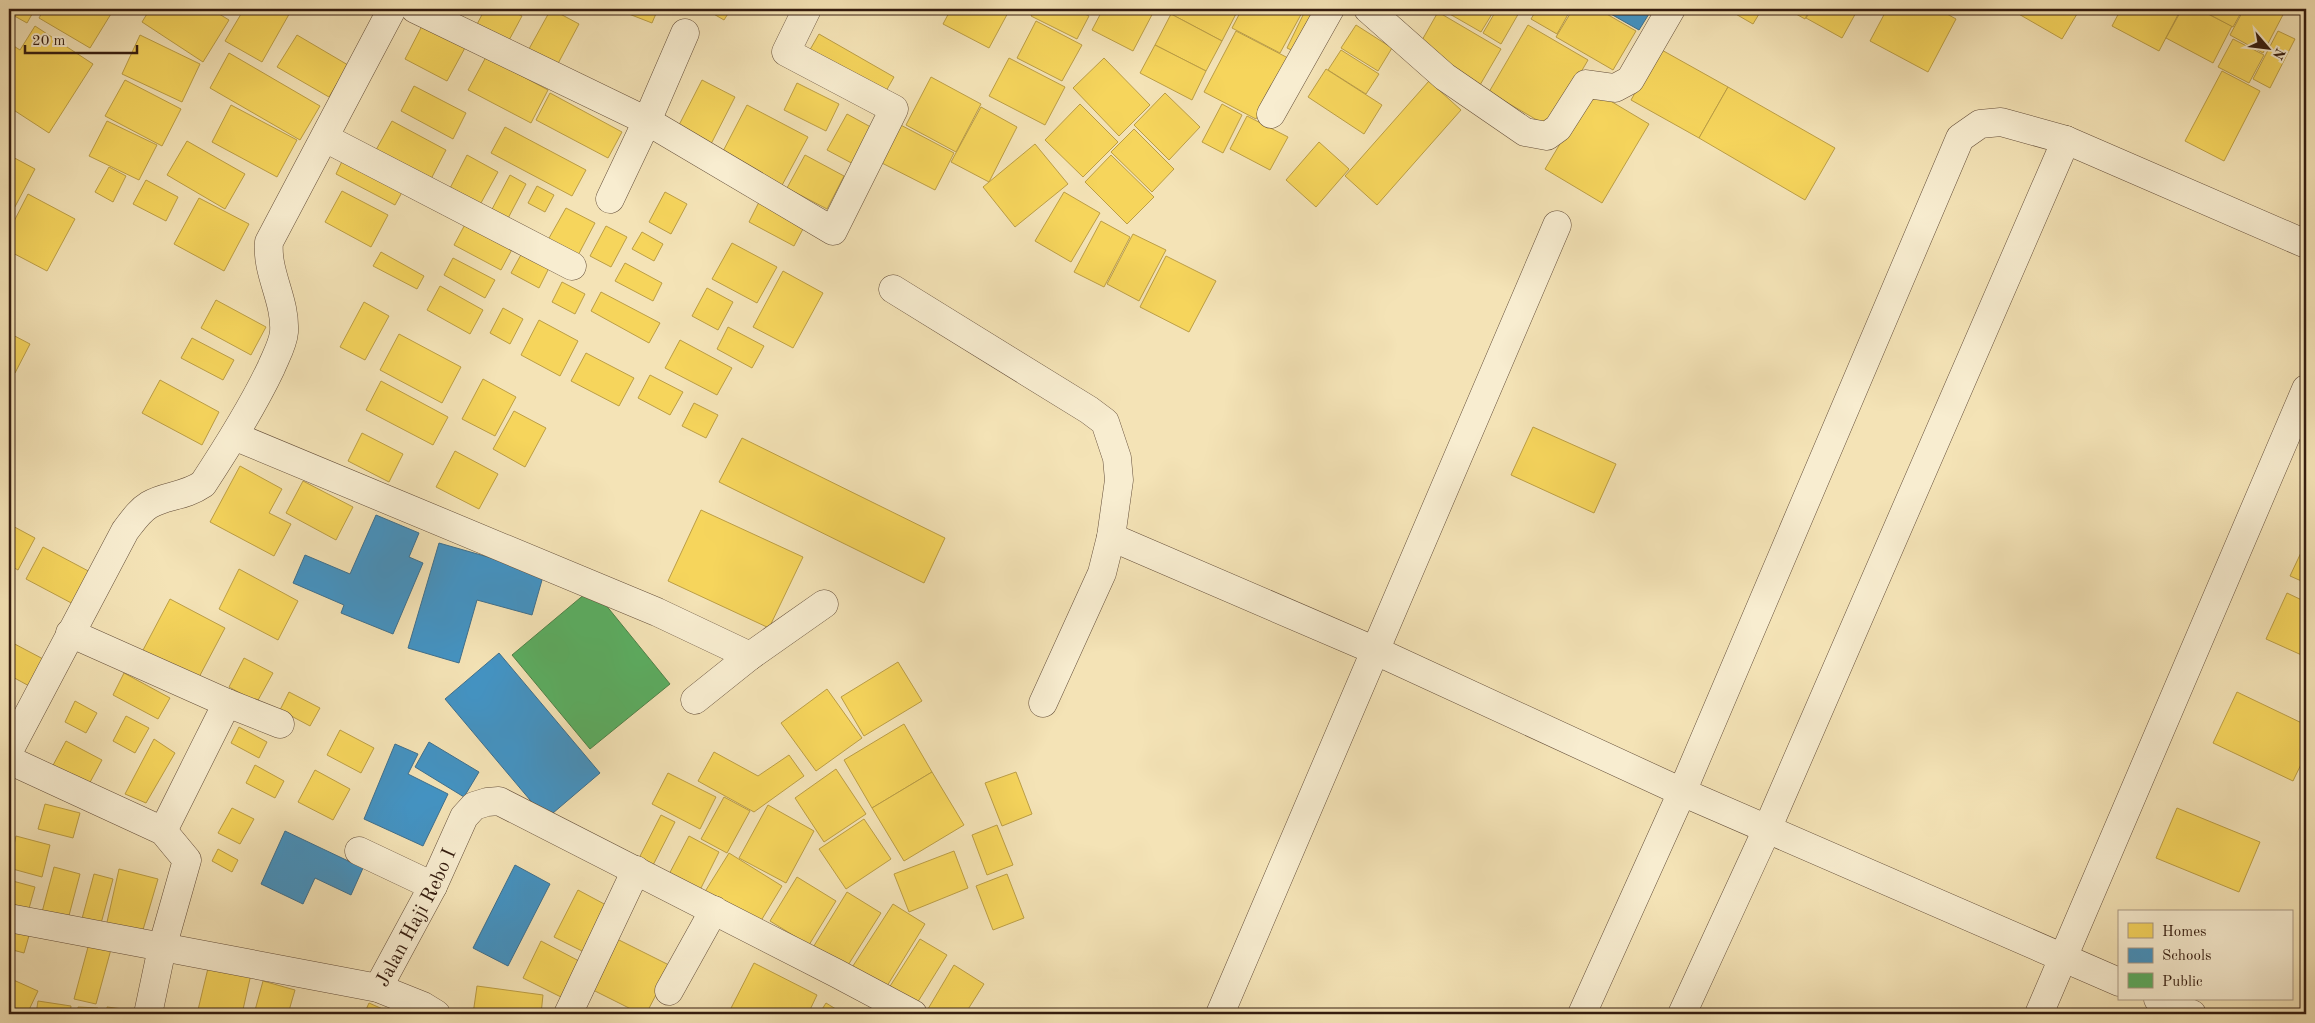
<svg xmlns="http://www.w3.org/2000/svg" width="2315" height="1023" viewBox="0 0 2315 1023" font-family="'Old Standard TT',serif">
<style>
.homes{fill:#f6d55c;stroke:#bc9e45}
.schools{fill:#4393c3;stroke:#3e6f8d}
.public{fill:#5aae61;stroke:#4f8248}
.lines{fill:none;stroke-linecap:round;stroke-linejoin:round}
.minor-casing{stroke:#644e39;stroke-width:29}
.minor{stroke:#f8edd0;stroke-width:28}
.labels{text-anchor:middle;stroke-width:5;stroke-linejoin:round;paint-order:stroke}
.street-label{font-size:20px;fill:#341c0f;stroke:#f8edd0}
</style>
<rect width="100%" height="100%" fill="#f4e3b6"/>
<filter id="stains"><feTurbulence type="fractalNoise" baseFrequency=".004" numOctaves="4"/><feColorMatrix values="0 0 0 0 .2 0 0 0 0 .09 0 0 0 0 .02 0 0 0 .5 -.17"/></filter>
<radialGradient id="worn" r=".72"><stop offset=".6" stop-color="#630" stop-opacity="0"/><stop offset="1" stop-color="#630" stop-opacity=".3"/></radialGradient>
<g class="homes">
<path d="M9,9H35L27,23L9,13Z"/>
<path d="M44,9H114L90,48L39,18Z"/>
<path d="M150,9H211L229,20L203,62L142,22Z"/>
<path d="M244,9H292L262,62L225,41Z"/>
<path d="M485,9H508L522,16L507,44L475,28Z"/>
<path d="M551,9L579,24L553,73L524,58Z"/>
<path d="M616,9H658L652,23Z"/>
<path d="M705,9H731L724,20Z"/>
<path d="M951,9H1010L989,48L943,24Z"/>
<path d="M1035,9H1075L1089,16L1077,39L1031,16Z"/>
<path d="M1103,9H1155L1133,51L1092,30Z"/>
<path d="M1174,9H1236L1238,10L1222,41L1171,14Z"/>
<path d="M1242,9H1304L1280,53L1232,28Z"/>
<path d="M1306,9H1325L1302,55L1287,48Z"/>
<path d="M1441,9H1495L1481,32Z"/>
<path d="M1497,9L1520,11L1501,44L1483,33Z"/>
<path d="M1537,9H1571L1557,34L1531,19Z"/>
<path d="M1573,9H1598L1636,31L1613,70L1556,37Z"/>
<path d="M1727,9H1762L1753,24Z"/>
<path d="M1787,9H1810L1805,19Z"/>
<path d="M1812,9H1858L1842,38L1806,18Z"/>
<path d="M1887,9H1938L1956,19L1928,72L1870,41Z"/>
<path d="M2010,9H2080L2062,39Z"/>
<path d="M2121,9H2181L2159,51L2112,26Z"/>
<path d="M2182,9H2198L2232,26L2213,63L2166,38Z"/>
<path d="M2199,9H2243L2233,27Z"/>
<path d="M2244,9H2286L2263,53L2230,35Z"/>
<path d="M1438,12L1501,49L1480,85L1417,49Z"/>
<path d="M1171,14L1222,41L1206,71L1155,45Z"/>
<path d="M1036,21L1082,45L1062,81L1017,58Z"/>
<path d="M423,24L466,46L447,81L405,59Z"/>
<path d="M1356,25L1392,48L1378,71L1341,48Z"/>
<path d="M1528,25L1588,60L1549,127L1489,92Z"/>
<path d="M35,26L93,64L49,133L9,107V43L20,50Z"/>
<path d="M1236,31L1288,58L1256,119L1204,92Z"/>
<path d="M2278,31L2295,39L2270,88L2253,79Z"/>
<path d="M819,34L894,77L882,98L807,55Z"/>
<path d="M140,35L200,64L182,102L122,74Z"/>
<path d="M297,35L348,65L329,97L277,67Z"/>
<path d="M2233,39L2264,55L2249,83L2218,67Z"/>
<path d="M1155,45L1206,71L1192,100L1140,73Z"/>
<path d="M1660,49L1728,87L1699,138L1631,100Z"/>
<path d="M1341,50L1379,74L1366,94L1328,70Z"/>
<path d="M229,53L320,106L300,140L210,88Z"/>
<path d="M486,57L548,90L531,123L468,90Z"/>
<path d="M1009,58L1065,87L1045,125L989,96Z"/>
<path d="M1104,58L1150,105L1119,136L1073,88Z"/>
<path d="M1326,69L1382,105L1364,134L1308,97Z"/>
<path d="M2222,71L2260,91L2224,161L2185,141Z"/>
<path d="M931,77L981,104L956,152L906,125Z"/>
<path d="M125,80L181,109L162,146L105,116Z"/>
<path d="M702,80L735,97L711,144L678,127Z"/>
<path d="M1429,81L1461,110L1377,205L1345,176Z"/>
<path d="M797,83L839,104L826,131L784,110Z"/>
<path d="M414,86L466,113L453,139L401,111Z"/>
<path d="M1728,87L1835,148L1805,200L1699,138Z"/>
<path d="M1592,90L1649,124L1602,203L1545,169Z"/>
<path d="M550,93L622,132L608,158L536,120Z"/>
<path d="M1165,93L1200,127L1169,160L1134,125Z"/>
<path d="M1080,104L1118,142L1083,177L1045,140Z"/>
<path d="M1222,104L1242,115L1223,153L1202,142Z"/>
<path d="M231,105L297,140L277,177L212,142Z"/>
<path d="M747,105L808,137L780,189L720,157Z"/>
<path d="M981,107L1017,127L989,182L951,162Z"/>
<path d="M847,114L878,131L859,167L827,150Z"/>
<path d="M1247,116L1288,137L1270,170L1230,149Z"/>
<path d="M107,121L157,145L139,180L89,156Z"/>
<path d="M392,121L446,150L431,179L376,150Z"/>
<path d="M895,122L954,153L935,190L876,160Z"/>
<path d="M505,127L586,170L572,196L491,153Z"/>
<path d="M1134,129L1174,169L1152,192L1111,152Z"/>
<path d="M187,141L245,174L225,209L167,175Z"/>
<path d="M1319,142L1349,169L1316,207L1286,180Z"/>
<path d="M1035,144L1068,184L1015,227L983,187Z"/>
<path d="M346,153L406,185L395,205L336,174Z"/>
<path d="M9,155L35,169L9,218Z"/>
<path d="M467,155L498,172L476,212L446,196Z"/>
<path d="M805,155L844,176L827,209L787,188Z"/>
<path d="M1111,155L1154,197L1127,224L1085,182Z"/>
<path d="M109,167L126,176L113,202L95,192Z"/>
<path d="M510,175L526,184L505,224L489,215Z"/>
<path d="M146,180L178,197L166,221L133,204Z"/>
<path d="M537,186L554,195L545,212L528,203Z"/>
<path d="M342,191L388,215L371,247L325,222Z"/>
<path d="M665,192L687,204L671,234L649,222Z"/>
<path d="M1064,192L1100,213L1071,262L1035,241Z"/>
<path d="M28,194L75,219L47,271L9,251V231Z"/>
<path d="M199,198L249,224L224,271L174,244Z"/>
<path d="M759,202L804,227L794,246L749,222Z"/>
<path d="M566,208L595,223L574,263L544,247Z"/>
<path d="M469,217L516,242L501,270L454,245Z"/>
<path d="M1101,221L1130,237L1104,287L1074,272Z"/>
<path d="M606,226L627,237L611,267L590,256Z"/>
<path d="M642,232L663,244L654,261L632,249Z"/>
<path d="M1133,234L1166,250L1139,301L1107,284Z"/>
<path d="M732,243L777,267L757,303L712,279Z"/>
<path d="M523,251L550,266L539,288L511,273Z"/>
<path d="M381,252L424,276L417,289L373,266Z"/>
<path d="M1166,256L1216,281L1189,332L1140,307Z"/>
<path d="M453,258L495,280L485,298L444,275Z"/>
<path d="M625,263L662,283L653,301L615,281Z"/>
<path d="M783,271L823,293L793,348L753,327Z"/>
<path d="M562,282L585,294L575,314L552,302Z"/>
<path d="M440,286L483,310L470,334L427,310Z"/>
<path d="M707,288L733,302L718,330L692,316Z"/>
<path d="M601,292L660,323L649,343L591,311Z"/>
<path d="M216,300L266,327L251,355L201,328Z"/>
<path d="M364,302L389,316L365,360L340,347Z"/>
<path d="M503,308L523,319L510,344L490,333Z"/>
<path d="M539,320L578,341L560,376L521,355Z"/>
<path d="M728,327L764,346L752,368L717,349Z"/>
<path d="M9,333L30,344L15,373L9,369Z"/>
<path d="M399,334L461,367L442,403L380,370Z"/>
<path d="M192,338L234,360L223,380L181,358Z"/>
<path d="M680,340L732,368L717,395L665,368Z"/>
<path d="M586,353L634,378L619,406L571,381Z"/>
<path d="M650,375L683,392L670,415L638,398Z"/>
<path d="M483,379L516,397L495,436L462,419Z"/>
<path d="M160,380L219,412L202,445L142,413Z"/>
<path d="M381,381L448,417L433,445L366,410Z"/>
<path d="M694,403L718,415L706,438L682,426Z"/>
<path d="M514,411L546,428L525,467L493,449Z"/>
<path d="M1533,427L1616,464L1594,513L1511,475Z"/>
<path d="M362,433L403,454L389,482L348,461Z"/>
<path d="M742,438L945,538L924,583L719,482Z"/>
<path d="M455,451L498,474L479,509L436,487Z"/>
<path d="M240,466L282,489L269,513L291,524L274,556L210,522Z"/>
<path d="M303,481L353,507L336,540L286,513Z"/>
<path d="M701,510L803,557L769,628L668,581Z"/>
<path d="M9,524L35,538L18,570L9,565Z"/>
<path d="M2306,542V583L2290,576Z"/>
<path d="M43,547L94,574L77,606L26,579Z"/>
<path d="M239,569L298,601L278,640L219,609Z"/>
<path d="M2287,593L2306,602V657L2266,639Z"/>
<path d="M170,599L225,628L197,681L142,652Z"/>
<path d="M9,641L45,660L31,687L9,675Z"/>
<path d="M244,658L273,673L257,702L229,687Z"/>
<path d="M898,662L922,701L864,736L841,697Z"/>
<path d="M124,673L170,698L158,719L113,695Z"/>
<path d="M827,689L862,738L816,771L781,723Z"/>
<path d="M289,692L320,708L310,726L280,710Z"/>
<path d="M2237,692L2306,725V754L2293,781L2213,743Z"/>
<path d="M75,701L97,713L86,733L65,722Z"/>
<path d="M126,716L149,728L135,753L113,741Z"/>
<path d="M904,724L932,772L872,808L844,760Z"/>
<path d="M239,727L267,742L259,758L231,743Z"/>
<path d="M340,730L374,748L361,773L327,755Z"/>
<path d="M154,739L175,753L146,803L125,794Z"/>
<path d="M66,741L102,760L87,788L51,769Z"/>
<path d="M714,752L758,776L789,755L804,776L754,812L698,781Z"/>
<path d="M255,765L284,781L275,798L246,783Z"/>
<path d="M836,769L866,814L824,842L795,798Z"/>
<path d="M315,770L350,789L333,820L298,802Z"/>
<path d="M932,772L964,825L904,861L872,808Z"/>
<path d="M1016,772L1032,814L1002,826L985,783Z"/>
<path d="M668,773L716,797L700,829L652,804Z"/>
<path d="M724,797L750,811L727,853L701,839Z"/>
<path d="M45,804L80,813L73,838L38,829Z"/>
<path d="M768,805L814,831L786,883L739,858Z"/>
<path d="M232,808L254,819L240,844L218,833Z"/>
<path d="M2177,808L2260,842L2239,892L2156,858Z"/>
<path d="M661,815L675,822L650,871L636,864Z"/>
<path d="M864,819L891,859L846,889L819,849Z"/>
<path d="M997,825L1013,865L987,875L972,835Z"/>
<path d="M16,836L50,845L42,877L9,868Z"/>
<path d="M689,836L719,852L697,896L666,880Z"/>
<path d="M218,849L238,860L232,872L212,861Z"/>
<path d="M954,851L968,888L909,912L894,874Z"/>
<path d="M729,853L782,886L756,929L701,898Z"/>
<path d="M54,867L80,874L67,923L41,916Z"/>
<path d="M119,869L158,879L140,940L105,931Z"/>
<path d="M94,874L113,879L99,931L80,926Z"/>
<path d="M1007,874L1024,918L993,930L976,886Z"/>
<path d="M797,877L836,901L809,945L770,921Z"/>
<path d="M9,880L35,887L28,912L9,907Z"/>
<path d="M578,890L608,906L584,952L554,937Z"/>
<path d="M847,892L881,913L845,970L812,949Z"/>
<path d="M893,904L925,924L884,991L851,969Z"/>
<path d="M9,927L30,932L24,953L9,949Z"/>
<path d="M91,936L113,942L96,1004L74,999Z"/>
<path d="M617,939L671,966L646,1014H641L591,989Z"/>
<path d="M920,939L947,955L914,1008L887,991Z"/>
<path d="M541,941L579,961L561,997L523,978Z"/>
<path d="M754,963L817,995L808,1014H728Z"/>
<path d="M209,964L251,974L242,1014H197Z"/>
<path d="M954,965L984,984L965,1014H925Z"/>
<path d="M9,978L38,991L27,1014H9Z"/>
<path d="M263,981L295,990L288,1014H254Z"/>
<path d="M477,986L543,995L541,1014H473Z"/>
<path d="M38,1001L71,1006L70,1014H36Z"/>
<path d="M369,1003L394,1014H364Z"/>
<path d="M826,1003L844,1014H819Z"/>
<path d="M78,1007L98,1008L97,1014H78Z"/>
<path d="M107,1007L131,1010V1014H107Z"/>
</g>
<g class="schools">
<path d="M1602,9H1652L1639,30Z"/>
<path d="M376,515L419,533L409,557L423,563L393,634L341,613L344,605L293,583L305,555L350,574Z"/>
<path d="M439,543L544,573L532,615L477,600L459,663L408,648Z"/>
<path d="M499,653L600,773L546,819L445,699Z"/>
<path d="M429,742L479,772L464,797L415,767Z"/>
<path d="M395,744L418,754L408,774L448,794L423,846L364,819Z"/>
<path d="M285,831L363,868L351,895L315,878L303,904L261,884Z"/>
<path d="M515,865L550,884L508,966L473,948Z"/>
</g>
<path class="public" d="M592,588L670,684L590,749L512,655Z"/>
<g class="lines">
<g class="minor-casing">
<g id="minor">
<path d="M415,9L647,121L833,231L894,109L786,52L807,9"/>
<path d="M1368,9L1445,77L1525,132L1547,136L1558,128L1586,84L1615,88L1630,80L1671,9"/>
<path d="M1271,114L1330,9"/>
<path d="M325,138L572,266"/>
<path d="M610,199L647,121L685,33"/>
<path d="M893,289L1089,410L1105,422L1117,458L1119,480L1111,537L1102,573L1043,703"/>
<path d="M234,436L657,612L750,656"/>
<path d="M1111,537L1376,651L1682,792L2119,982"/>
<path d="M70,633L227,703L280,724"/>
<path d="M695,700L750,656L824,604"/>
<path d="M9,751L125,531C132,522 139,511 149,505C165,495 184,497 203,484C228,446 252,408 271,368C276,356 283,344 284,332C286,300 266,273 269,242L392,9"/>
<path d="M9,760L163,831L187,860L162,948L148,1014"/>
<path d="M163,831L227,703"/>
<path d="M359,851L433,886"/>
<path d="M9,918L378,988L423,1006L436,1014"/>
<path id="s1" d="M378,988L433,886L464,817L474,806L487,802L499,801L836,973L913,1014"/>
<path d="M669,991L714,910"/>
<path d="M2158,999L2192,1014"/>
<path d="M568,1014L636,870"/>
<path d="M1220,1014L1557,225"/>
<path d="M1582,1014L1682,792L1960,138L1980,124L2001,122L2066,140L2306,244"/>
<path d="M1682,1014L1768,827L2066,140"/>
<path d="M2039,1014L2306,389"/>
</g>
</g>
<use href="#minor" class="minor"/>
</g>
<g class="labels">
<g class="street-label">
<text dy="7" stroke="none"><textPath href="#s1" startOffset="80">Jalan Haji Rebo I</textPath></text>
</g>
</g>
<rect width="2315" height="1023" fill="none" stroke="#f4e3b6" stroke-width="30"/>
<rect x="10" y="10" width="2295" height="1003" fill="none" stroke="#341c0f" stroke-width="2.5"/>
<rect x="15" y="15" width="2285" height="993" fill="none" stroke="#341c0f"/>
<rect x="2118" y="910" width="175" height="90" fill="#f8edd0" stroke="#aa9983"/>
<rect x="2128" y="923" width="25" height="15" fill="#f6d55c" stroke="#aa9983"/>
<text x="2162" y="936" font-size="15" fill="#341c0f">Homes</text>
<rect x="2128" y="948" width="25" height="15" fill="#4393c3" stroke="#aa9983"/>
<text x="2162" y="960" font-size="15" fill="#341c0f">Schools</text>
<rect x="2128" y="973" width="25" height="15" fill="#5aae61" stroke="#aa9983"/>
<text x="2162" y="986" font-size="15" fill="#341c0f">Public</text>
<g transform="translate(2268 48) rotate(118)" stroke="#f8edd0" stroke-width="4" paint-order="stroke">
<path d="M0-4L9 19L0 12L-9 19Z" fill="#341c0f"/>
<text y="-8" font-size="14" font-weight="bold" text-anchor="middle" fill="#341c0f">N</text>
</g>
<path d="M25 45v8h112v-8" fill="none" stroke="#341c0f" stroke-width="2.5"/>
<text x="32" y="45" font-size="15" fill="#341c0f" stroke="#f8edd0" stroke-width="4" paint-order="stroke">20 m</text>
<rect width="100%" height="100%" filter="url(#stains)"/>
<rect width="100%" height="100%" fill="url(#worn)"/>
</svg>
